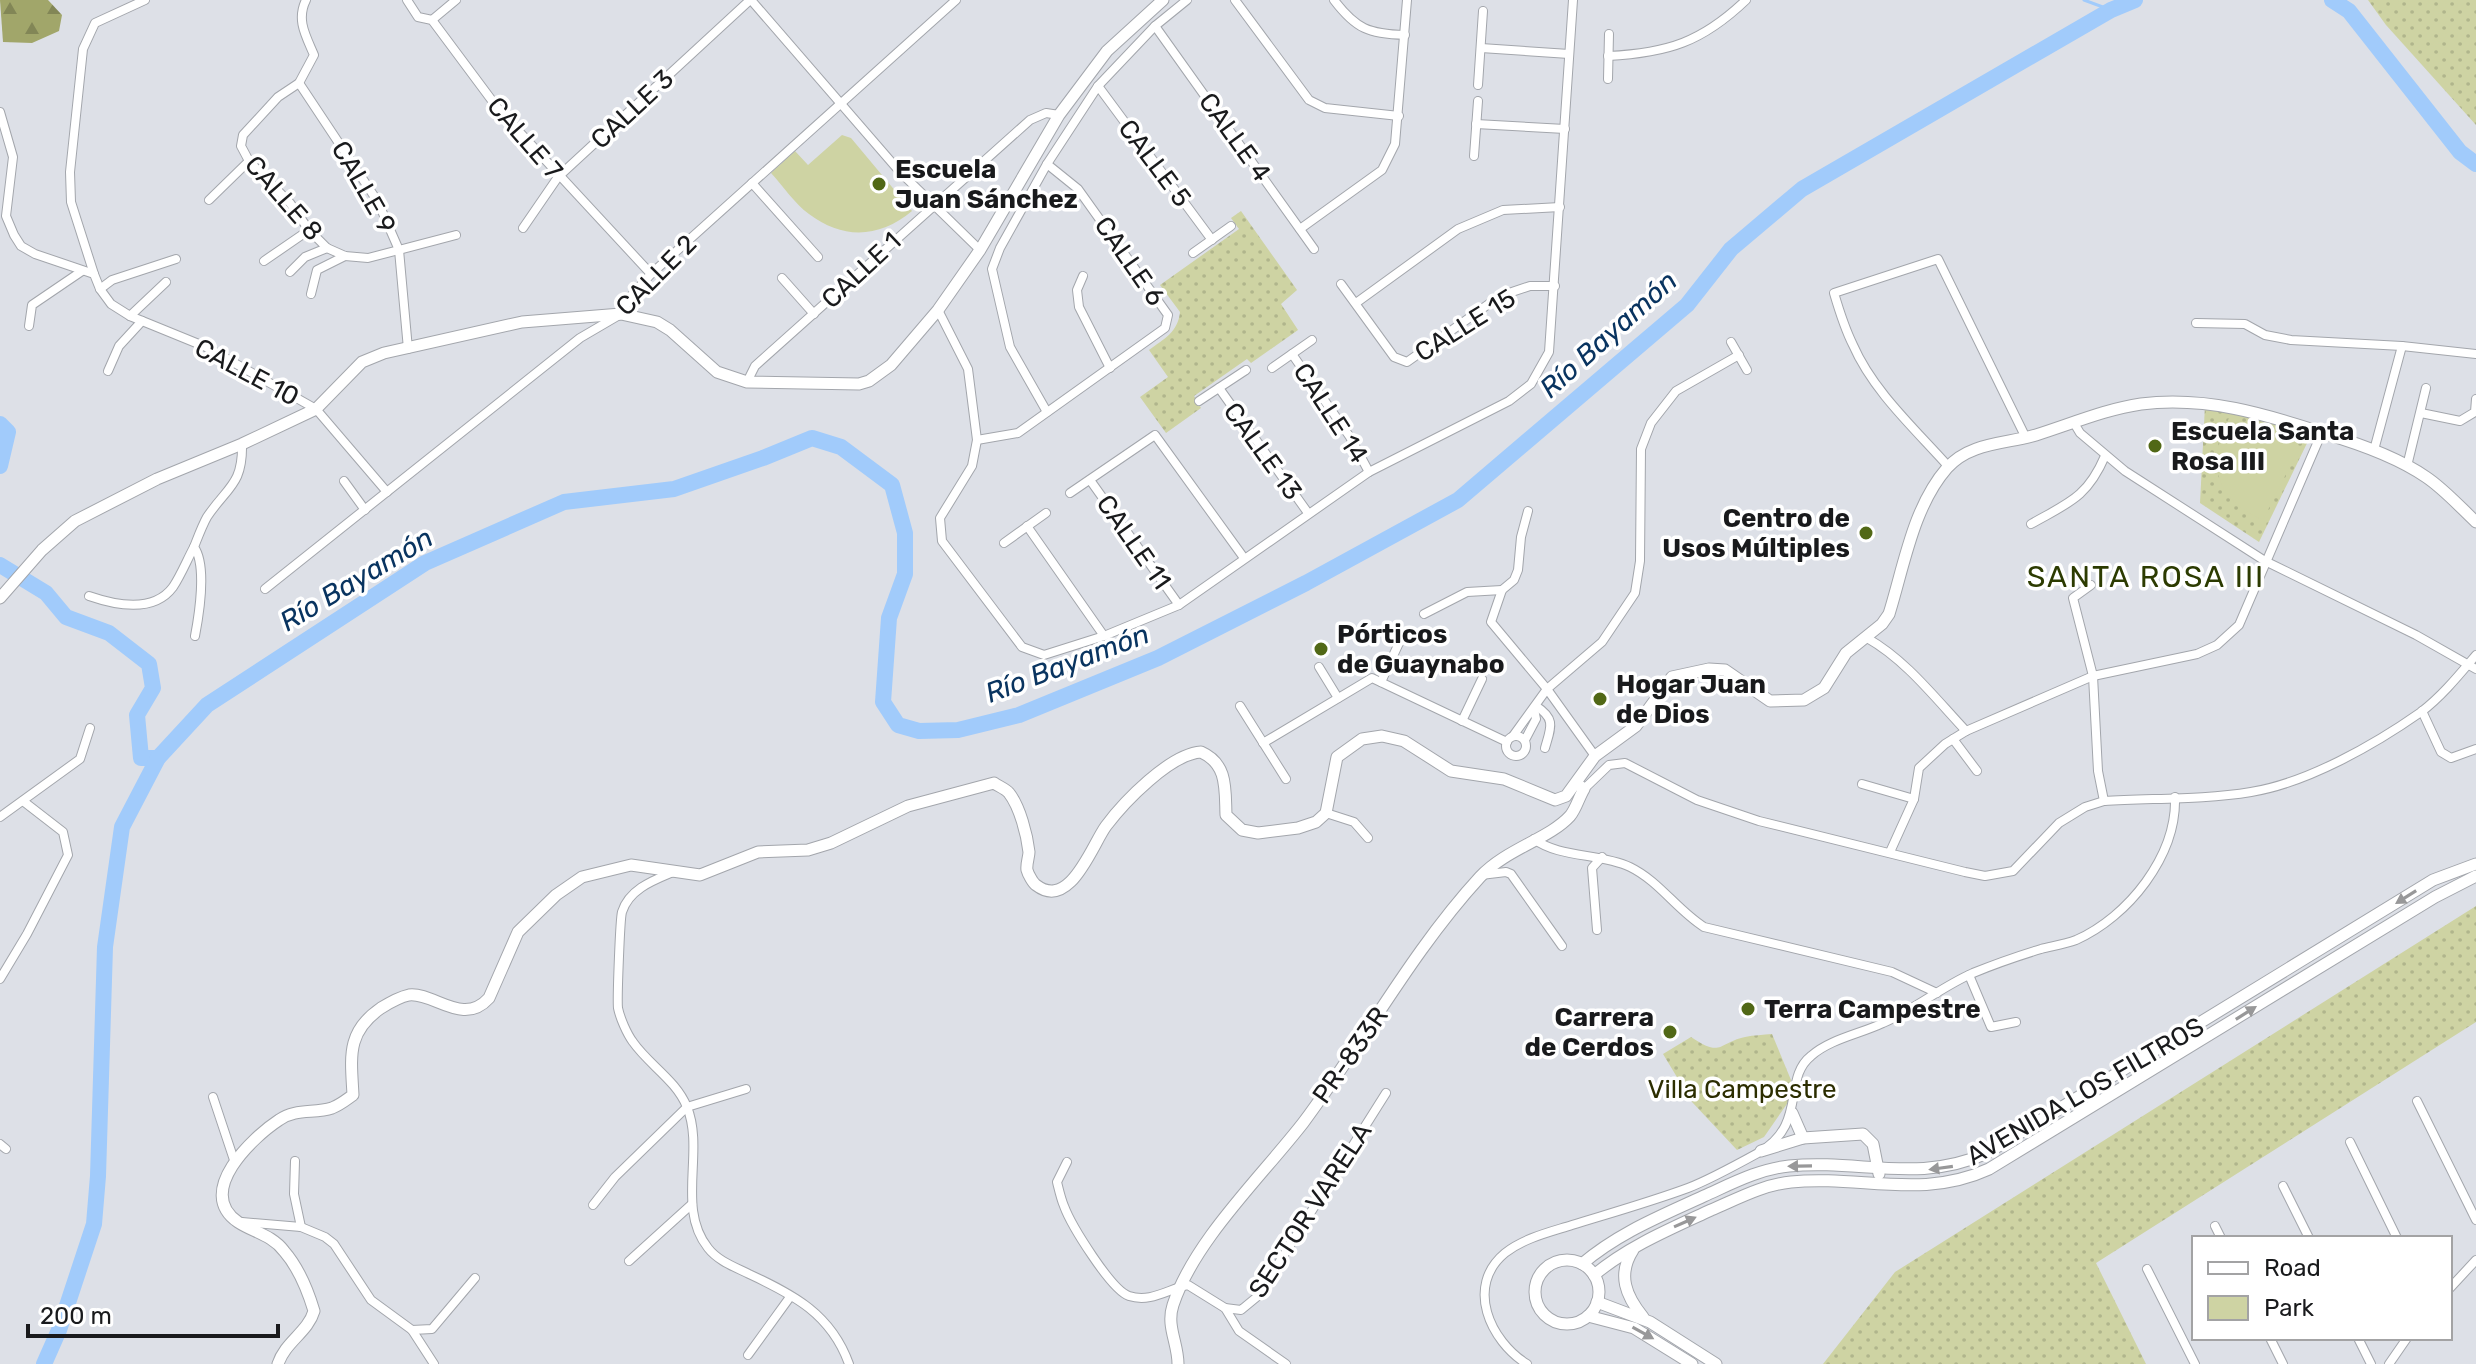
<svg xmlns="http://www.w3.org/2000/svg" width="2476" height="1364" viewBox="0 0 2476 1364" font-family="Rubik,sans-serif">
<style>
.green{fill:url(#green-dots)}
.forest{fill:url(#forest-firs)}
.pitch{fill:#ced3a3}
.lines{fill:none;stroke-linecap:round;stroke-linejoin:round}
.stream{stroke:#a1cbfb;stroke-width:3}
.river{stroke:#a1cbfb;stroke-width:16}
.street-casing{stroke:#a3a6ac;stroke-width:10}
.secondary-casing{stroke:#a3a6ac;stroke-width:13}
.street{stroke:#fff;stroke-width:8}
.secondary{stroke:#fff;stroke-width:11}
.oneway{fill:#989899}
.poi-dot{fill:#516816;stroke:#fff;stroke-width:3}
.labels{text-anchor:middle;stroke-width:7;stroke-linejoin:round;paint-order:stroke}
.street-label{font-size:26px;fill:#191a1c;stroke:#fff}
.poi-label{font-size:26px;font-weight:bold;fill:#191a1c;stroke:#fff;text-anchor:start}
.park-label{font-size:26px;fill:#2c2e00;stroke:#fff}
.water-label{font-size:28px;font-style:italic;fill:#093460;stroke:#fff}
.quarter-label{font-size:30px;letter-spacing:2px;fill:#2c3b01;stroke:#fff}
</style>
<defs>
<pattern id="green-dots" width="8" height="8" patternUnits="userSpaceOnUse" patternTransform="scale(2)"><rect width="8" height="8" fill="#ced3a3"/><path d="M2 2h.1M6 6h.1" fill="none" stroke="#b0b58c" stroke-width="1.8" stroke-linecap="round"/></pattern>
<pattern id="forest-firs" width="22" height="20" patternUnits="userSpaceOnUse" patternTransform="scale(2)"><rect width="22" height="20" fill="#a1a66a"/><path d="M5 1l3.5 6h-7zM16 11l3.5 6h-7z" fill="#828656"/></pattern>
</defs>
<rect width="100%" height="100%" fill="#dde0e7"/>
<g class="green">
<path d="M2368,0H2476V125L2386,25Z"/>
<path d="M1241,211L1297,290L1281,304L1298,330L1251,363L1247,359L1194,396L1201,408L1166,433L1140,397L1168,377L1149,350C1164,339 1178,332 1180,312L1160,285L1239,229L1231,218Z"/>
<path d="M2205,405L2310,432V437L2259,542L2200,503Z"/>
<path d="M2476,906V1022L2096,1263L2146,1364H1823L1895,1272Z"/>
<path d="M1772,1034L1791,1080L1789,1101L1764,1137L1737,1150L1692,1102L1663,1054L1691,1037C1722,1058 1718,1043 1745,1037C1754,1035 1763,1035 1772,1034Z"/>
</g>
<path class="forest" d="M0,0H48L62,15L59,31L32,43L3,42Z"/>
<g class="pitch">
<path d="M842,135L851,138L912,211C880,238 843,240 809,214C795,204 783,186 771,173L795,151L808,165Z"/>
<path d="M2229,418L2296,444L2299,448L2263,520C2215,499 2206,464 2229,418Z"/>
</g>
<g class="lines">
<path class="stream" d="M2084,0L2111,10"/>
<g class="river">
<path d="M2332,0L2349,11L2460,152L2476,164"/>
<path d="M0,424L8,432L0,466"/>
<path d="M0,565L46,593L66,617L109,633L149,664L153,688L137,715L141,758H158"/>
<path d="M44,1364L59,1330L94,1224L98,1176L105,947L122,827L158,758L207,705L425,563L564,502L674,489L763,458L812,438L841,447L892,485L905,533V574L889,618L883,702L898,725L919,731L958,730L1019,715L1158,658L1306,583L1458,500L1687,305L1731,249L1802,189L2111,10L2135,0"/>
</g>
<g class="street-casing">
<g id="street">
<path d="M306,0C296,20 306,36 314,55L299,83L278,97L243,135L241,146L249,161L290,203L309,230L327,248L345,256L368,258L456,235"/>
<path d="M407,0L418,17L432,20L499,110L651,274"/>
<path d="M751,0L900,172L980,250"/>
<path d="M1235,0L1309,100L1325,108L1399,116"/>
<path d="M1334,0C1356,29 1369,34 1405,35"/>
<path d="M432,20L456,0"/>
<path d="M1155,26L1314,249"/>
<path d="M1481,48L1569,54"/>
<path d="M1608,56C1668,53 1702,42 1746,0"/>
<path d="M1608,79L1609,34"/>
<path d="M299,83L378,202L399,250L408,349"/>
<path d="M1478,85L1483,11"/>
<path d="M1098,86L1212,240"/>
<path d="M0,112L13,157L6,216L14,235L21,246L35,254L94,274L100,289L111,304L130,316L206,347L316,409L387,492"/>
<path d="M1476,124L1565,129"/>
<path d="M1474,156L1478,101"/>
<path d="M752,183L818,257"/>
<path d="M209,200L249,161"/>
<path d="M523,228L558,177L750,0"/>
<path d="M1300,229L1382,170L1395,144L1407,0"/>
<path d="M1193,253L1231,226"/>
<path d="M264,261L309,230"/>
<path d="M290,272L305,257L327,248"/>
<path d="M94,274L71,202L70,172L83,49L95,23L145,0"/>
<path d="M1083,276L1077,290L1079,307L1110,368"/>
<path d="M782,278L814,314"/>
<path d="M1341,284L1394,357L1407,362L1500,296L1530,286H1555"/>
<path d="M100,289L112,280L176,259"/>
<path d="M311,294L317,270L345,256"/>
<path d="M1356,303L1458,229L1503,210L1560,207"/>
<path d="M938,310L968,369L977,440L972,466L940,518L942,541L1022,647L1044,655L1104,636L1179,605L1369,472L1509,401L1531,384L1549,352L1573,0"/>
<path d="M130,316L166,282"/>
<path d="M2196,323L2245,324L2265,335L2291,340L2402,346L2476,354"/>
<path d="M29,326L32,305L82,271"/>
<path d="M1731,342L1747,370"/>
<path d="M1292,354L1350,437L1369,472"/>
<path d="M1272,368L1312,340"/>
<path d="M108,371L119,346L142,321"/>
<path d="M747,382L755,366L1030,120L1046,113L1059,115"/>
<path d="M1219,388L1308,513"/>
<path d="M1199,401L1246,370"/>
<path d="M1047,412L1010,347L992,269L1000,248L1047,164L1098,86L1155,26L1187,0"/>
<path d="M2421,413L2460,421L2475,412L2476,399"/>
<path d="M2074,423L2080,433L2125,471L2265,561L2416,635L2476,669"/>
<path d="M977,440L1018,433L1165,328L1168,315L1078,189L1047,164"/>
<path d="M2374,450L2402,346"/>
<path d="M1948,466C1915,429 1873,391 1853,345C1845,329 1839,310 1834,293L1938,259L2026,438"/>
<path d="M2407,466L2426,388"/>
<path d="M1090,480L1179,605"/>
<path d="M344,481L365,510"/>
<path d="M1070,493L1155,435L1244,558"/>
<path d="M1528,511L1521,537L1518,570L1514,580L1502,590L1491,622L1547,689L1595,756"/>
<path d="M2031,524C2068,503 2087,498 2105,456"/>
<path d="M1027,526L1104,636"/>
<path d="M1004,543L1046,513"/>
<path d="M2091,585L2073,598L2093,676L2098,771L2104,801"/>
<path d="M265,589L580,338L621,314L631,296L651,274L956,0"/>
<path d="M89,596C115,605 153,614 173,587C181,575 187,560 194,547"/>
<path d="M1424,614L1467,592L1502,590"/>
<path d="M195,636C199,615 207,565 194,547C198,537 202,526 207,517C227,487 243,485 242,444"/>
<path d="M1867,638C1906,660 1935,698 1966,731"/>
<path d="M1319,667L1338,698"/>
<path d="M1381,682L1399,643"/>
<path d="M1240,706L1286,779"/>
<path d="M1536,706C1556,719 1551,727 1545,748"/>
<path d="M2422,711L2441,752L2451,758L2476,749"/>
<path d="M1462,721L1482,679"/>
<circle cx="1516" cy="746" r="10"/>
<path d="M1513,736L1547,689L1602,642L1635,593L1640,561L1641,449L1651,423L1676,391L1739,355"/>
<path d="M1953,739L1977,771"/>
<path d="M1525,740L1536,719L1534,709"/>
<path d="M1263,743L1372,678L1507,742"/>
<path d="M1862,784L1914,799"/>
<path d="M1584,789L1609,765L1625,763L1697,800L1759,821L1965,872L1985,876L2013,871L2059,823L2085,807L2104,801C2152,798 2203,800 2251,792C2307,783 2374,745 2421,712C2442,696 2459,675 2476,655"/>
<path d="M1326,813L1354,822L1368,838"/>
<path d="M0,817L80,759L90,728"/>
<path d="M1534,839C1559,858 1600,853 1630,867C1659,881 1677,910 1704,927L1892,972L1937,993"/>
<path d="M1890,852L1914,799L1919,768L1945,744L1966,731L2093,676L2197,654L2217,645L2239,625L2322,432"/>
<path d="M673,872C654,880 629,889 622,912C620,919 617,999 618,1008C620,1018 627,1034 633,1042C649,1065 676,1080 687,1107C705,1151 676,1208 708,1248C718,1261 735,1267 749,1274C794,1295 831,1314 849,1364"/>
<path d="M1481,875L1506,872L1511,874L1562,946"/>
<path d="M1597,930L1592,868L1602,857"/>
<path d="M1969,975L1991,1027L2016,1022"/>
<path d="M0,979L27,934L68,855L63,832L23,801"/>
<path d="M213,1097L234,1160"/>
<path d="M2417,1101L2476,1220"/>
<path d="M2350,1142L2397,1238"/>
<path d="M0,1144L6,1149"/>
<path d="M295,1161L294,1194L301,1227"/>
<path d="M1067,1162L1057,1182C1059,1190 1061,1199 1064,1206C1071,1225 1111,1290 1129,1296C1151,1303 1168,1289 1188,1285L1225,1308L1239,1331L1286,1364"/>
<path d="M2283,1186L2309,1238"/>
<path d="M593,1205L615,1177L687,1107L746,1089"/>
<path d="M242,1222L301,1227L325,1237L334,1244L371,1300L412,1330L434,1364"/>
<path d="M2215,1226L2221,1238"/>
<path d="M629,1261L692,1204"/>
<path d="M2147,1269L2195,1364"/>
<path d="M2450,1288L2476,1260"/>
<path d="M1225,1308L1241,1310L1258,1296L1386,1093"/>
<path d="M412,1330L432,1329L475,1278"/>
<path d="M2270,1338L2283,1364"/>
<path d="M2358,1338L2371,1364"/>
<path d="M748,1355L790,1297"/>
<path d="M1527,1364C1490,1341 1465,1286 1505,1253C1524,1238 1550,1232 1572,1225C1611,1213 1650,1202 1688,1188C1709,1180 1738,1164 1758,1153C1808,1125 1782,1079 1811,1056C1830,1039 1860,1034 1883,1023C1914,1010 1941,987 1973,973C1995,964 2018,956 2041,949C2053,946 2065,944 2076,940C2128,917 2177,856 2175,797"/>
<path d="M2389,1364L2407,1338"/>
</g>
</g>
<g class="secondary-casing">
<g id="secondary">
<path d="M0,598L42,550L75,521L157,479L242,444L316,409L362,362L384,353L522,322L621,314L657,322L670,330L717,372L747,382L859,384L869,381L891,365L938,310L980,250L1059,115L1107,51L1163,0"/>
<path d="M1792,1113L1803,1138"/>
<path d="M1761,1151L1803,1138L1863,1134L1873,1144L1879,1174"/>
<path d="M1633,1250C1617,1275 1626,1296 1643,1317"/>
<circle cx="1567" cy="1292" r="32"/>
<path d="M1582,1264C1618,1233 1661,1216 1704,1196C1731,1184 1759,1169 1789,1166C1860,1159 1918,1184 1987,1153L2433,880L2476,864"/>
<path d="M1594,1275C1629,1246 1670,1229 1711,1210C1737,1199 1762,1185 1791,1182C1860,1175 1922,1200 1989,1169L2435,897L2476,876"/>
<path d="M1597,1302L1650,1322L1716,1364"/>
<path d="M1588,1316L1634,1328L1692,1364"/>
<path d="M278,1364C285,1342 308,1332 314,1311C308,1291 298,1267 284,1251C272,1235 253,1232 238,1222C194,1192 253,1137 279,1120C296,1108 314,1114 332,1108C340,1105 346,1100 353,1095C351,1057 346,1032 381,1008C389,1003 400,997 409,995C434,992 463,1027 489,998L518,932L556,895L582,877L631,865L700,875L758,852L808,850L831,843L908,806L994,783C998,786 1006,789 1009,793C1020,807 1027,835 1029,852C1029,857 1026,864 1027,870C1028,874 1033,883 1036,885C1070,911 1092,845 1106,826C1124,802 1170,754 1201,752C1228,764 1225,789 1226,815L1242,830L1258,833L1298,828L1316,822L1326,813L1337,757L1362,739L1382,736L1404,741L1451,771L1504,779L1555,800L1566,796L1595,756L1636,726L1672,677L1709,669L1725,670L1770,701L1804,700L1824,688L1846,653L1882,624L1889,614C1904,566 1913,507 1947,468C1970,442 2006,444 2036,435C2071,424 2106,409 2141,404C2206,396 2265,414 2326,434C2360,444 2397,457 2426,477C2444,489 2460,507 2476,522"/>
<path d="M1178,1364C1178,1343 1166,1326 1173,1305C1194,1241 1261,1177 1303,1123C1363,1043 1412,951 1480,877C1506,849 1549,839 1570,816C1576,809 1579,797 1584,789L1577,784"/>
</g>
</g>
<use href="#street" class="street"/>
<use href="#secondary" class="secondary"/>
</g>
<defs><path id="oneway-solid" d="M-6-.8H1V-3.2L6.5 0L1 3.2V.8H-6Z" transform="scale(2)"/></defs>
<g class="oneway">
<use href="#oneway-solid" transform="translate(2406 897) rotate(148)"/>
<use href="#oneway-solid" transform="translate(2246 1013) rotate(-32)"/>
<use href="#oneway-solid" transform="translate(1800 1166) rotate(179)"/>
<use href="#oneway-solid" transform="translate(1941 1168) rotate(172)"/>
<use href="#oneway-solid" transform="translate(1685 1222) rotate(-24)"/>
<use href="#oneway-solid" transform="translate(1643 1333) rotate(29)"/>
</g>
<g class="poi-dot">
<circle cx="879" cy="184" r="8"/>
<circle cx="2155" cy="446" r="8"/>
<circle cx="1866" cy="533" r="8"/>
<circle cx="1321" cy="649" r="8"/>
<circle cx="1600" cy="699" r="8"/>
<circle cx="1748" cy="1009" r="8"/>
<circle cx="1670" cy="1032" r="8"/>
</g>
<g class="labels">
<g class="street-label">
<text transform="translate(632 109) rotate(-43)" y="9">CALLE 3</text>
<text transform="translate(1235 137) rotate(54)" y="9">CALLE 4</text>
<text transform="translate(525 138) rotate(49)" y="9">CALLE 7</text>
<text transform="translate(1155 163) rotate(53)" y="9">CALLE 5</text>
<text transform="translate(364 187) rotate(60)" y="9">CALLE 9</text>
<text transform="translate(284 198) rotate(49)" y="9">CALLE 8</text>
<text transform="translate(1130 261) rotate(55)" y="9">CALLE 6</text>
<text transform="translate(861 270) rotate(-43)" y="9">CALLE 1</text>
<text transform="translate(656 275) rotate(-45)" y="9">CALLE 2</text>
<text transform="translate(1465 325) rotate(-32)" y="9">CALLE 15</text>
<text transform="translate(247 372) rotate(28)" y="9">CALLE 10</text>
<text transform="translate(1331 413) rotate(57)" y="9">CALLE 14</text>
<text transform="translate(1263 451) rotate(54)" y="9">CALLE 13</text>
<text transform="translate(1134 542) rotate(55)" y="9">CALLE 11</text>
<text transform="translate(1350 1055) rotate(-55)" y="9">PR-833R</text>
<text transform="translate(2085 1091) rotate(-30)" y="9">AVENIDA LOS FILTROS</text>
<text transform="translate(1310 1210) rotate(-57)" y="9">SECTOR VARELA</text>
</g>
<g class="poi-label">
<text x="895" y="178">Escuela<tspan x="895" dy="30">Juan Sánchez</tspan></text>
<text x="2171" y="440">Escuela Santa<tspan x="2171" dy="30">Rosa III</tspan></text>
<text x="1850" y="527" text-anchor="end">Centro de<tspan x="1850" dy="30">Usos Múltiples</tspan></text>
<text x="1337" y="643">Pórticos<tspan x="1337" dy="30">de Guaynabo</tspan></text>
<text x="1616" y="693">Hogar Juan<tspan x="1616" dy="30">de Dios</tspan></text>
<text x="1764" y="1018">Terra Campestre</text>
<text x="1654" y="1026" text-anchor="end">Carrera<tspan x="1654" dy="30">de Cerdos</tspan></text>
</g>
<g class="park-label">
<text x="1742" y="1098">Villa Campestre</text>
</g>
<g class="water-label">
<text transform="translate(1608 334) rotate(-42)" y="10">Río Bayamón</text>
<text transform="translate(356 579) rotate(-31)" y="10">Río Bayamón</text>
<text transform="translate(1067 663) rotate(-21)" y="10">Río Bayamón</text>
</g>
<g class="quarter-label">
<text x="2146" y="587">SANTA ROSA III</text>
</g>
</g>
<rect x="2192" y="1236" width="260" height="104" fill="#ffffff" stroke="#a3a3a4" stroke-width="2"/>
<rect x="2208" y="1262" width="40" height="12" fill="#ffffff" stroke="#a3a3a4" stroke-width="2"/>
<text x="2264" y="1276" font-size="24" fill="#191a1c">Road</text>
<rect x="2208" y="1296" width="40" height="24" fill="#ced3a3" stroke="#a3a3a4" stroke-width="2"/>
<text x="2264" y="1316" font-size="24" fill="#191a1c">Park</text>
<path d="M28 1324v12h250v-12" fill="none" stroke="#191a1c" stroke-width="4"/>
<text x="40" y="1324" font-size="24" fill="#191a1c" stroke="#ffffff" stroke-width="6" paint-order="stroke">200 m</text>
</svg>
